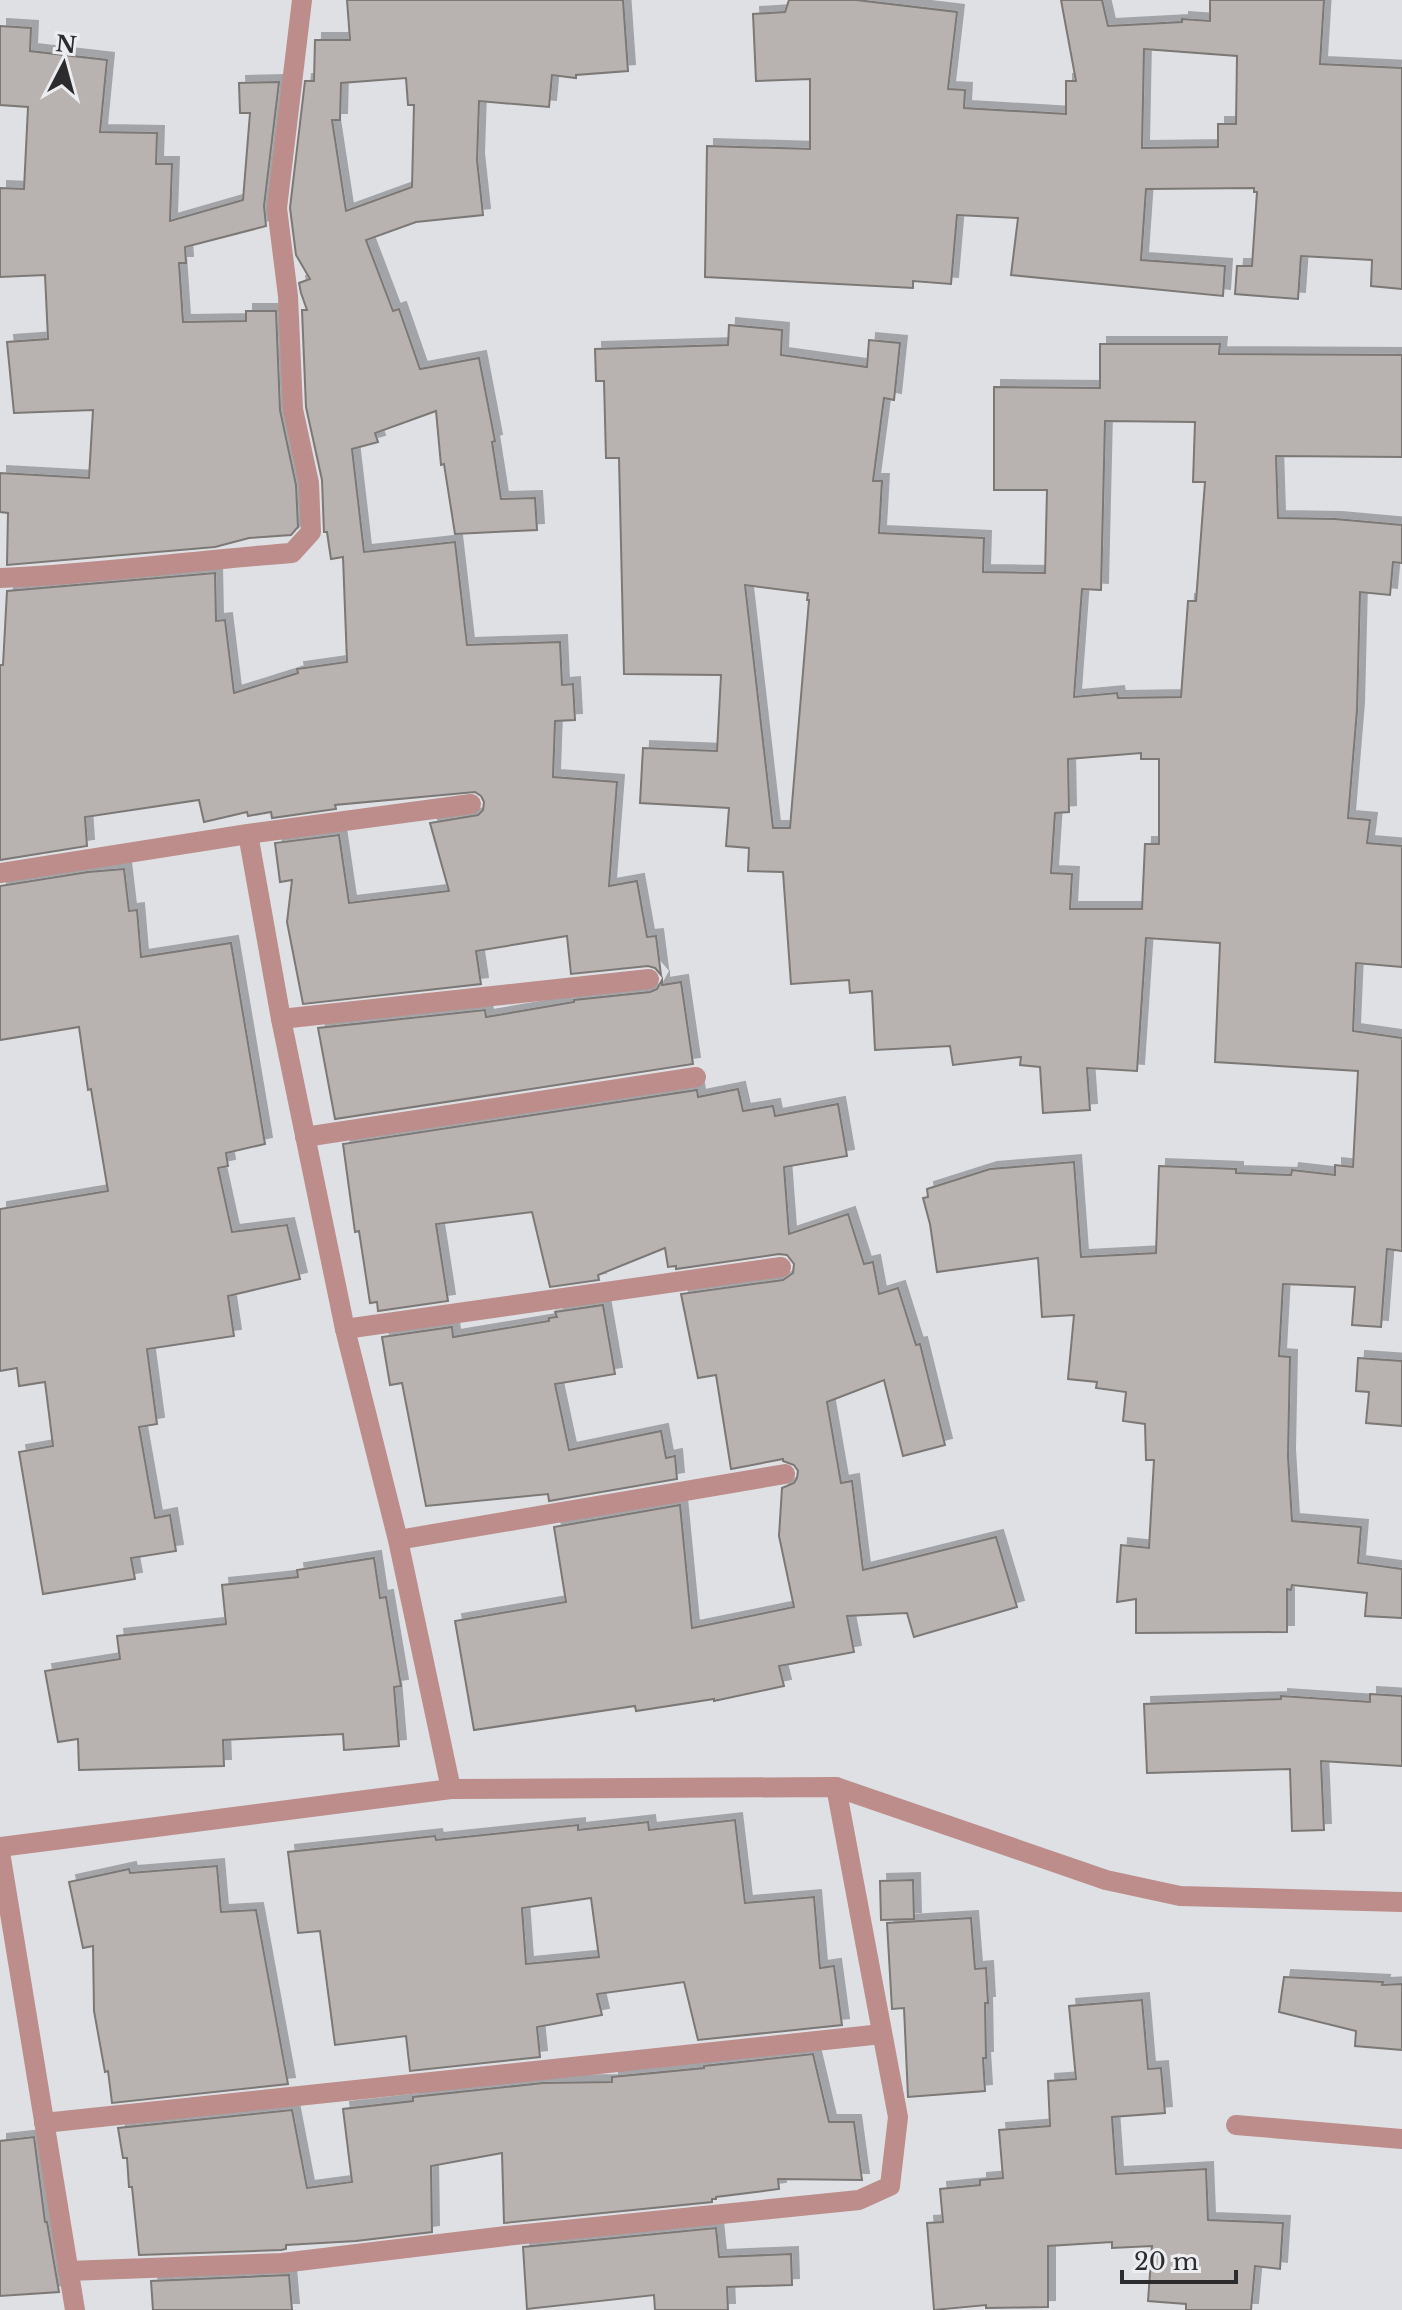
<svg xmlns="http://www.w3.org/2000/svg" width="1402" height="2310" viewBox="0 0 1402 2310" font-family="'Libre Baskerville',serif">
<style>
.building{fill:#b8b3b1;stroke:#7c7876;stroke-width:2;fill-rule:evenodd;filter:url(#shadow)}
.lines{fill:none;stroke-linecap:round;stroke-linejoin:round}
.street{stroke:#bc8d8b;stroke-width:20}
</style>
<defs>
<filter id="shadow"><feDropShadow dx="7" dy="-7" stdDeviation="0" flood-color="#0004"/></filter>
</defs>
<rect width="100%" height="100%" fill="#dee0e4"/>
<g class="building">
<path d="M347,0H623L628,71L576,75V78L552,75L549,107L479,101L477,160L483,215L416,222L366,240L393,311L399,309L420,369L479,358L495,441L492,442L501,499L535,498L537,530L455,534L444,464L441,465L436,411L375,433L378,442L352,449L364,552L455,542L467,645L560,642L562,685L573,684L575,720L555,721L553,777L617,782L609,886L637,881L647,937L656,936L661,975L655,968L648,966L571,974L567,936L476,951L481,984L303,1004L287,922L292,880L280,882L275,843L339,835L349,903L449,891L430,823L478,815L483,810L484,802L481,796L475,792L335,805L336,809L272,818L271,812L248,816L247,812L204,822L199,800L85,817L87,846L0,860V665H3L7,591L215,573L216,621L225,620L234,693L298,673L297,669L347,662L343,557L331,559L327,532H324L322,480L306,407L302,310H307L301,293L299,283L310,279L296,255L290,208L305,81H314L315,40H350ZM406,78L408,105H414L412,187L346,211L332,120H340L341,83Z"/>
<path d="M789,0H856L957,12L948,89L965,90L964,108L1066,114V81H1076L1061,0H1102L1108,26L1182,22V19L1210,21V0H1324L1320,64L1402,68V289L1371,286L1372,260L1301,256L1298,299L1235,294L1237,266H1252L1257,192H1254V188L1146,189L1141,260L1225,266L1223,296L1011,275L1018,218L957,215L951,284L913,281V288L705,277L707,146L810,149V79L756,81L753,14L785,12ZM1144,49L1237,56L1236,124H1218V147L1142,148Z"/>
<path d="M0,26L31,28L30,51L107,60L100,132L157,133L156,164H172L170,221L243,200L250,113H240L239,83L279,82L264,206L266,226L185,247L186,263H179L183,322L246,321V311H276L280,410L296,485L298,527L291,535L249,538L215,547L7,565L8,513L0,512V473L89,478L93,410L14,413L7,342L48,339L45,275L0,277V188L24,189L28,107L0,105Z"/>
<path d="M729,325L782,330L781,355L867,367L869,340L900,343L894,400L884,398L873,481H882L879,533L984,538L983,572L1045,573L1047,490H994V387L1100,388V344H1220L1219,354L1402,355V457L1276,456L1278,518L1335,519L1402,525V563L1393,562L1390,595L1360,592L1357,710L1348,818L1370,820L1367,843L1402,846V967L1356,963L1353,1031L1402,1038V1251L1387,1249L1381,1327L1352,1325L1355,1287L1283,1284L1279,1356L1290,1357L1288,1456L1292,1521L1361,1527L1358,1563L1402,1569V1618L1365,1616L1367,1593L1292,1585L1291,1590L1287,1589V1632L1136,1633V1599L1117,1602L1121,1545L1149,1548L1154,1460H1146L1145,1424L1123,1421L1126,1392L1096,1388L1097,1382L1068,1379L1074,1315L1042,1317L1038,1258L937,1272L930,1224L923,1198L928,1197L927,1189L990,1169L1074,1162L1081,1257L1156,1253L1159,1166L1236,1169V1173L1291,1175L1292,1170L1335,1175V1165L1353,1167L1358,1071L1215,1062L1220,943L1146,938L1137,1071L1087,1068L1090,1110L1043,1113L1040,1067L1020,1065L1021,1057L953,1065L950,1046L875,1050L872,991L850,993L849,980L791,984L783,872L748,871L749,848L726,846L729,808L640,803L643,748L717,751L721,675L624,674L619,458H606L604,381H596L595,349L728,345ZM1105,421L1195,422L1193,482H1205L1196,601H1188L1181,697L1118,698L1117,693L1074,697L1082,589L1101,590ZM745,585L808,593L807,600H809L790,828H773ZM1141,753V759H1159V844H1145L1142,909H1070L1072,874L1051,873L1055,813L1069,812L1068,759Z"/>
<path d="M124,869L129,911L137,910L141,957L231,943L265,1144L226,1153L228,1166L218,1168L232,1232L287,1225L300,1279L228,1296L234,1336L147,1349L157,1424L139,1427L155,1518L170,1515L176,1551L131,1558L135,1579L43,1594L19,1452L53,1446L45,1382L19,1386L17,1368L0,1371V1209L108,1191L91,1089L88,1090L79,1027L0,1040V886L88,872Z"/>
<path d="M662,980V985L681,982L693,1064L335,1119L318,1028L485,1010L486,1017L574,1002V1000L650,992L657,989Z"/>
<path d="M738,1089L743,1111L773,1106L775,1116L838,1104L847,1156L784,1167L789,1234L848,1214L864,1264L873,1262L879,1294L898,1288L916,1345L920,1344L945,1445L903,1456L884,1380L827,1402L841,1483L852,1481L863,1570L996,1537L1017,1607L914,1637L907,1613L847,1616L854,1652L779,1666L784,1686L714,1701V1699L636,1711L635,1706L474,1730L455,1621L566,1602L554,1527L680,1505L692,1628L794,1607L779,1536L782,1488L794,1483L797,1478L798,1471L794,1465L783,1461V1459L731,1469L716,1375L698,1378L681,1294L783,1280L793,1273L794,1264L787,1255L779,1254L676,1269V1266L668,1267L665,1248L598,1275L599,1280L550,1287L532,1212L436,1224L448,1301L378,1311L377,1302L370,1303L359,1231L355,1232L343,1144L697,1090L698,1097Z"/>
<path d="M603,1305L615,1374L555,1384L569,1450L661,1431L666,1458L675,1456L677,1479L549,1501L548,1494L426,1506L402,1383L390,1385L382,1337L452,1327L453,1337L549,1321V1318L557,1317L555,1312Z"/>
<path d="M1358,1358L1402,1361V1426L1366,1423L1369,1392L1356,1391Z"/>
<path d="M374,1558L380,1598L386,1597L401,1686L394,1687L399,1746L344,1750L343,1734L223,1740L224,1766L79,1770L78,1739L58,1742L45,1671L120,1659L117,1636L226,1624L222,1585L298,1577L297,1570Z"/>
<path d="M1370,1694L1402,1696V1766L1321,1761L1324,1830L1292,1831L1290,1769L1147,1773L1144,1704L1281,1699V1696L1370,1702Z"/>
<path d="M735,1820L745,1903L814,1897L820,1968L834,1966L842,2025L698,2040L684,1982L597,1994L602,2015L537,2027L540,2057L410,2071L406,2036L335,2045L320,1931L298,1933L288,1852L435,1836L436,1840L578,1825V1830L648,1822L649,1830ZM591,1898L599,1957L526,1964L522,1908Z"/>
<path d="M217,1866L221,1912L256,1910L288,2084L112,2103L108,2071L105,2072L94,2011L93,1946L83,1948L69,1882L129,1869L130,1873Z"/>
<path d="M913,1880L914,1919L881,1920L880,1881Z"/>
<path d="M971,1918L975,1969L986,1968L988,2003H985L986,2058H983L985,2091L908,2097L904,2008L892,2009L887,1923Z"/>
<path d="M1284,1977L1383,1982L1382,1985L1402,1984V2050L1355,2046L1356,2031L1279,2012Z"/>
<path d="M1142,2000L1148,2069L1161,2068L1165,2113L1112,2117L1116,2174L1206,2169L1208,2220L1283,2223L1280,2269L1255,2266L1251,2310H1186V2304L1148,2301L1152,2246L1112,2248V2242L1048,2246V2307L986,2308V2305L934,2310L927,2223L943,2222L940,2189L980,2185V2180L1003,2178L999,2130L1050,2126L1048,2081L1076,2079L1069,2006Z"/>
<path d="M813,2054L829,2122H854L862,2180L778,2179L779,2189L716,2197V2199H712V2202L504,2223L502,2153L431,2166L432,2232L356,2241L286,2245V2249L281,2250L139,2255L132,2187H129L127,2158H123L118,2128L292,2110L307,2188L352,2182L343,2109L413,2101V2097L543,2083L612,2082V2077L704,2068V2066Z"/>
<path d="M34,2137L45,2222H47L59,2292L0,2296V2141Z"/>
<path d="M716,2228L719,2257L791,2254L792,2285L727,2287L728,2310H655L654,2295L527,2309L523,2247Z"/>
<path d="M289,2275L292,2310H153L151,2281Z"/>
</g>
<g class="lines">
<g class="street">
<path d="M0,578C98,574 195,560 292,553L311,532L309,483L293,409L288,296L277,208L302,0"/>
<path d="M248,834L281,1019L345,1329L398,1540L451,1789"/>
<path d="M0,873L248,834L471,804"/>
<path d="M281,1019L649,979"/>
<path d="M305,1137L696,1077"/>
<path d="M345,1329L781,1267"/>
<path d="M398,1540L785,1474"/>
<path d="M0,1847L451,1789L836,1787L1106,1880L1180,1896L1402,1902"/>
<path d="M0,1852L75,2310"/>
<path d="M44,2123L882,2034"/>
<path d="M1236,2125L1402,2139"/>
<path d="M68,2271L282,2263L506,2236L859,2200L890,2186L898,2117L836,1787"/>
</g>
</g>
<g transform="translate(64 64) rotate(6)" stroke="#ecedf1" stroke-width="6" paint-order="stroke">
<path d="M0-6L14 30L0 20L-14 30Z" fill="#2c2c2e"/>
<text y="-12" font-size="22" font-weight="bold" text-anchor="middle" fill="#2c2c2e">N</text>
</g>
<path d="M1122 2270v12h114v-12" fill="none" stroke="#2c2c2e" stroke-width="4"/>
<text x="1134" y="2270" font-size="24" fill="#2c2c2e" stroke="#ecedf1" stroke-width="6" paint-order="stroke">20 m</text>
</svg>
